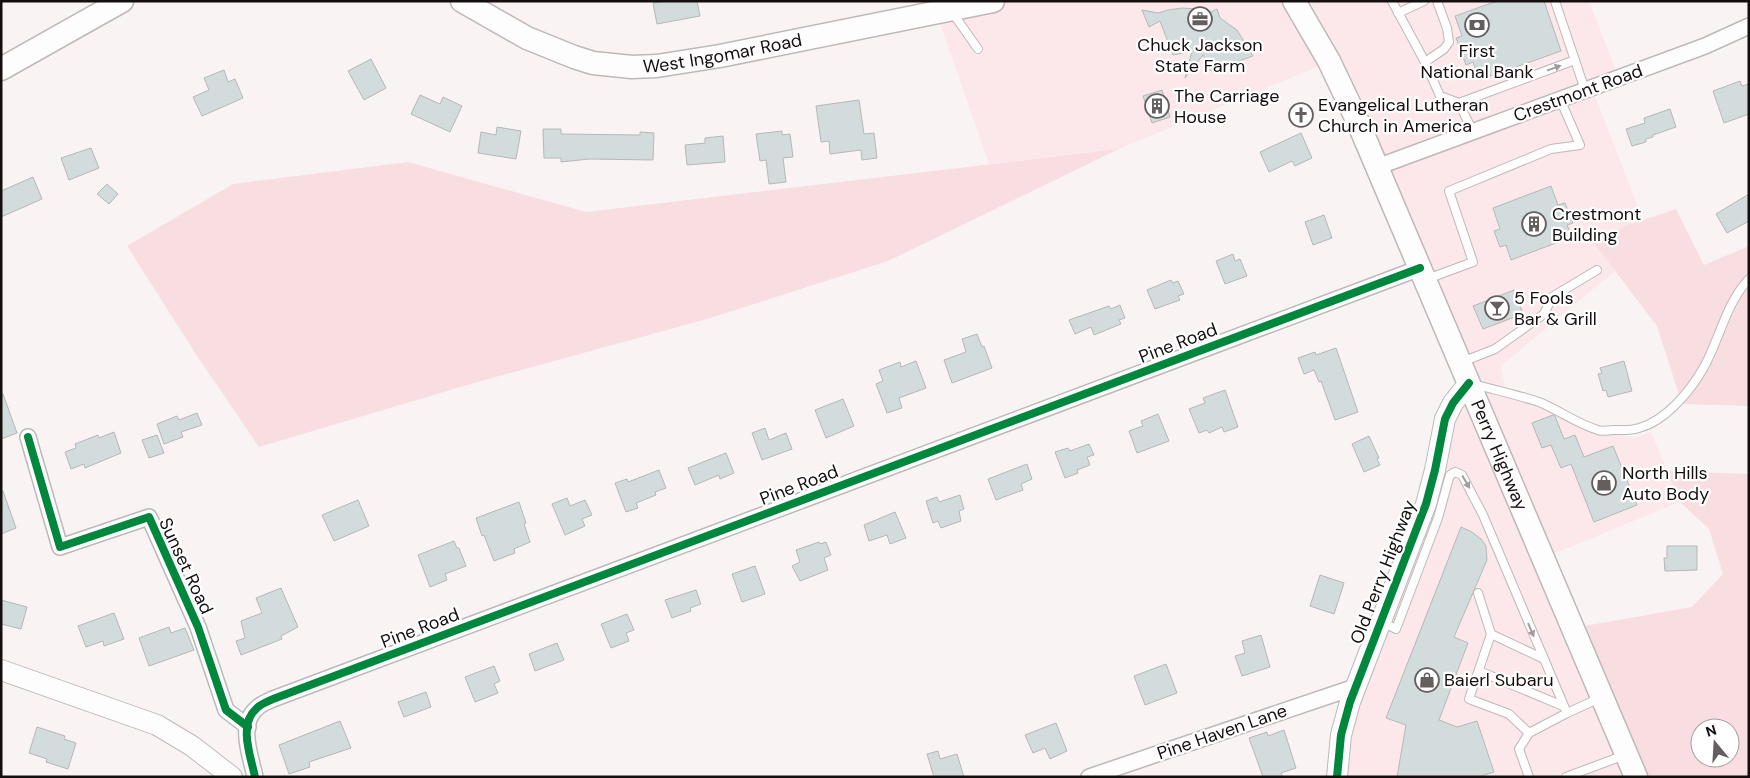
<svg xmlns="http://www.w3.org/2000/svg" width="1750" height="778" viewBox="0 0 1750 778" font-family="'DM Sans',sans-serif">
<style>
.built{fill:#fce8ea}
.green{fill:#f8dee0;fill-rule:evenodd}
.building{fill:#d2dcdc;stroke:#b6b7b8}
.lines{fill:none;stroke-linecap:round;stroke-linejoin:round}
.lane-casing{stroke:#bfb8b8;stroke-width:10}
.street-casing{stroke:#bfb8b8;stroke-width:18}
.secondary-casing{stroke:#bfb8b8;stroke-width:22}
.primary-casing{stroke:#bfb8b8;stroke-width:25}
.lane{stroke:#fefdfd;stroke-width:8}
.street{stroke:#fefdfd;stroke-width:15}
.secondary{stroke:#fefdfd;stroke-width:20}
.primary{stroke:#fefdfd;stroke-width:22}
.cycleway-casing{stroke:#fff;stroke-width:11}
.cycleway{stroke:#00873e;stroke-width:8}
.oneway{fill:#a19d9e}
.labels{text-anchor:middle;stroke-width:4.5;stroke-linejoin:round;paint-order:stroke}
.poi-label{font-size:18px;fill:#150e0f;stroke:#fff;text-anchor:start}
.street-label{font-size:18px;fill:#150e0f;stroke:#fff}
</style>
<rect width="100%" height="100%" fill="#faf3f4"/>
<path class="built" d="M993,1H1589L1619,78L1592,88L1643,220L1590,238L1615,271L1501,366L1507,396L1600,431L1634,438L1651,432L1680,502L1543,558L1636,777H1337L1339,754L1469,383L1329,62L1119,149L989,164L936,12Z"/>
<g class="green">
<path d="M1119,149L888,261L707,319L474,383L259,447L199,359L127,246L233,184L408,162L586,212Z"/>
<path d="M1676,209L1704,265L1749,246V406L1682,404L1657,326L1590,238Z"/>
<path d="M1667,471L1749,474V777H1636L1573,628L1692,607L1723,574L1709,529L1680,502ZM1700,728H1730V758H1700Z"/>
</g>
<g class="building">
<path d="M664,1H697L700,16L657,24L653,3Z"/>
<path d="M1497,1H1544L1561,51L1479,80L1473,62L1466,65L1456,38L1462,36L1455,16Z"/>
<path d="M1182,8L1197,9L1209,13L1217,9L1220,18L1237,30L1253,56L1211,71L1203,55L1185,78L1192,51L1173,55L1160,21L1149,27L1142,10L1158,13L1168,10Z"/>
<path d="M371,59L386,88L364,100L348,71Z"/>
<path d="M224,70L228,82L235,79L243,98L202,116L193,97L209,90L204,78Z"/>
<path d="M1740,81L1742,86L1749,84V114L1724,123L1713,91Z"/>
<path d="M1162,90L1170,117L1152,123L1143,96Z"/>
<path d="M420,95L440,104L443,97L462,106L450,132L411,114Z"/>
<path d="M859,100L864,134L874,133L877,158L862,160L861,150L830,154L829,141L821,142L816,106Z"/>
<path d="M1670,109L1676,127L1653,135V137L1646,139V142L1632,146L1626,129L1645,123L1644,118Z"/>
<path d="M497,127L521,131L516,159L478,153L481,132L496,135Z"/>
<path d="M543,129H561V134L640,135V132L654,133L653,160L589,159L561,162V158H544Z"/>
<path d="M782,131V135L790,134L793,157L783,158L786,182L769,184L766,160L760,161L756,134Z"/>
<path d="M1301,133L1312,158L1295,166L1292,161L1269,172L1260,152Z"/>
<path d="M723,136L725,162L687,165L685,145L705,143V138Z"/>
<path d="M91,148L99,168L69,180L61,158Z"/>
<path d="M33,177L42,199L1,217V191Z"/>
<path d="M107,184L118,194L109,204L97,194Z"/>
<path d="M1551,186L1558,205L1565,203L1573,223L1567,225L1572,237L1511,260L1506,245L1500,247L1494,231L1500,229L1493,208Z"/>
<path d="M1749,194V221L1727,233L1716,214Z"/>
<path d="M1324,215L1332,238L1313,245L1305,222Z"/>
<path d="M1233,254L1235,261L1240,259L1247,276L1225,284L1216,261Z"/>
<path d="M1171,280L1173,283L1178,281L1184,294L1178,296L1180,300L1155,309L1147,290Z"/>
<path d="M1514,290L1522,311L1519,312L1520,315L1483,329L1473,306Z"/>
<path d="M1120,305L1125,318L1119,320L1121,324L1094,335L1091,327L1075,334L1069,320L1109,306L1111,309Z"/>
<path d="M977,334L982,347L984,346L992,368L952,383L944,360L966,352L962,339Z"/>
<path d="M1336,348L1358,412L1335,420L1321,381L1319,382L1314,370L1304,374L1298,358L1315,352L1316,355Z"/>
<path d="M916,361L926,388L899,398L902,408L887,413L876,384L883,381L879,370L900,362L901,367Z"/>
<path d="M1624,361L1632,391L1608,397L1606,390L1603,391L1598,374L1602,373L1600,368Z"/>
<path d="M1225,390L1238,427L1224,432L1222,427L1209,433L1207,430L1199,433L1189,409L1205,403L1203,398Z"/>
<path d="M1,394H3L17,433L1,439Z"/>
<path d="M843,399L854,426L826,438L815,410Z"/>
<path d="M197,413L202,425L181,432L183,437L164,444L157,424L177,416L179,420Z"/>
<path d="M1158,414L1169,441L1137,453L1129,431L1143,426L1141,421Z"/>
<path d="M1553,415L1555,416L1564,439L1575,435L1584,457L1613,446L1637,505L1594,522L1571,464L1561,468L1551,445L1542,448L1532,423Z"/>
<path d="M765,428L769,440L786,433L792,449L762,460L752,433Z"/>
<path d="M114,432L121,453L85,468L84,464L71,469L65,452L76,448L75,444L98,435L99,438Z"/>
<path d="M157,435L164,453L149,458L142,440Z"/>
<path d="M1369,436L1379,458L1377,459L1380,465L1364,472L1352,444Z"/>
<path d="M1089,444L1094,455L1087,457L1090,465L1077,470L1078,473L1065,478L1055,452L1068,448L1070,451Z"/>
<path d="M726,453L734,473L720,479L719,475L695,485L688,468Z"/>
<path d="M1027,464L1032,479L1021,484L1023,490L996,500L988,479Z"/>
<path d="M659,470L666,488L655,492L656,495L636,503L638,508L626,512L615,483L627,479L628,482Z"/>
<path d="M1,491H3L16,528L1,534Z"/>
<path d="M960,495L964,509L959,511L961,521L941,528L938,521L933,523L926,501L937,497L939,502Z"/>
<path d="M567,498L570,506L585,500L592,515L582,519L585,526L565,535L552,504Z"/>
<path d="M358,500L369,526L334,541L322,515Z"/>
<path d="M519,502L526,523L524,524L530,542L514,549L515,553L494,561L484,535L482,536L476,518Z"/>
<path d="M895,512L906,538L890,544L887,535L869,541L864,525Z"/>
<path d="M1461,527L1472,532L1481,539L1486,546L1487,560L1454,637L1468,643L1439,720L1457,727L1477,721L1494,772L1478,777H1397L1406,725L1386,718Z"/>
<path d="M454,541L457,548H459L466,566L445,574L447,580L430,587L418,555Z"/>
<path d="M819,542L820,544L826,542L831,555L824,558L828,570L800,581L792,566L800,562L796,550Z"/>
<path d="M1667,546H1697V570L1665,571L1664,558H1667Z"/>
<path d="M755,566L765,594L742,602L732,574Z"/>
<path d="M1320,575L1344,583L1334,614L1310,606Z"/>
<path d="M281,588L298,627L281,636L282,639L241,655L236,641L245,638L241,621L262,613L256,598Z"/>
<path d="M696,590L701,604L690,608L691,611L672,618L665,600Z"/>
<path d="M1,600L27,607L21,629L1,624Z"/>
<path d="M114,613L124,639L104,646L103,641L86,647L78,626Z"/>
<path d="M627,614L634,630L626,633L629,641L611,648L601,624Z"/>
<path d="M169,627L171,633L185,628L194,650L149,666L139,638Z"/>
<path d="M1261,635L1270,667L1242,676L1235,656L1245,653L1242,641Z"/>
<path d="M557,643L564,660L535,671L529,654Z"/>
<path d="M1166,664L1177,693L1145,705L1134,676Z"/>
<path d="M494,666L500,681L494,684L498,693L475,702L465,677Z"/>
<path d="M426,692L431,707L404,717L398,702Z"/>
<path d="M340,721L351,748L309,762L310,767L289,774L279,745Z"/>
<path d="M1056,723L1067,751L1050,759L1045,748L1033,753L1025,735Z"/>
<path d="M37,727L65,736L64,739L76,743L68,769L46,762L47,759L29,753Z"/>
<path d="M1284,730L1296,768L1281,773L1283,777H1263L1249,738L1267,732L1268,736Z"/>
<path d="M938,751L940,759L957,754L964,777H934L927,754Z"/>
</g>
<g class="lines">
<g class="lane-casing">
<g id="lane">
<path d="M1392,1L1425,62L1440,96L1459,103L1473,132"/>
<path d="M1555,1L1585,90"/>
<path d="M952,12L978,49"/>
<path d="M1398,13L1424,1"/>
<path d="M1425,62L1444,49L1449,42L1447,28L1437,1"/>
<path d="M1459,103L1575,60"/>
<path d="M1427,279L1473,262L1449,191L1551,149L1580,145L1560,99"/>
<path d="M1462,362L1495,349L1544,314L1552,297L1597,270"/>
<path d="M1473,384C1495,390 1518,395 1539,402C1559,410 1577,424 1598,430C1602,432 1607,430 1613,430C1622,430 1630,431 1639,428C1666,421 1691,390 1704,367C1720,338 1726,303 1749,279"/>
<path d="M1478,593L1491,634L1469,699L1509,714L1529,733"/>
<path d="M1382,622L1396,629L1438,518L1449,478L1450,475L1455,472L1462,475L1483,515L1567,713"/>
<path d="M1491,634L1544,659"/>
<path d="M1479,671L1563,706"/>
<path d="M1529,777L1519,749L1529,733L1567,713L1600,698"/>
<path d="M1566,777L1625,755"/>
</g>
</g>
<g class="street-casing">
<g id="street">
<path d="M1377,167L1705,46L1749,26"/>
<path d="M28,437L60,547L149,517L198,627L226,710L248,727"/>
<path d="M255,777C251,757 238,725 256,709C260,704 267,702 273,699L1420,268"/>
<path d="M1089,777L1355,687"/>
</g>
</g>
<g class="secondary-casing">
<g id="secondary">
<path d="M1,670L157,725L192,746L232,777"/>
<path d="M1337,777L1341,735L1350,702L1426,504L1435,470L1445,419L1453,403L1469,383"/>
</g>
</g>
<g class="primary-casing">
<g id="primary">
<path id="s1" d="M462,1L527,38L574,57L593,63L632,67L657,66L720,56L993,1"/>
<path id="s2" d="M1294,1L1329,61L1357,120L1636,777"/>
<path d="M1,69L122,1"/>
</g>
</g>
<use href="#lane" class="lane"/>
<use href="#street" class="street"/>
<use href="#secondary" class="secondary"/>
<use href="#primary" class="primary"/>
<g class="cycleway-casing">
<g id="cycleway">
<path d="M28,437L60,547L149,517L198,627L226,710L248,727"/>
<path d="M255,777C251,757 238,725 256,709C260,704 267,702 273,699L1420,268"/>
<path d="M1337,777L1341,735L1350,702L1426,504L1435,470L1445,419L1453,403L1469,383"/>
</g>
</g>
<use href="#cycleway" class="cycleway"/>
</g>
<defs><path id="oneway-solid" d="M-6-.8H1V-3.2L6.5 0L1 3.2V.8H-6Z" transform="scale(1.25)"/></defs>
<g class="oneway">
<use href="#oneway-solid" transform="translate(1554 68) rotate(-20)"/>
<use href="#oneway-solid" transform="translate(1466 482) rotate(60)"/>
<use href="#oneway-solid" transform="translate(1531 630) rotate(67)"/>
</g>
<defs>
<g id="office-ring" transform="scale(1.25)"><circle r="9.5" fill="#fff" stroke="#655e5f" stroke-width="1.5"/><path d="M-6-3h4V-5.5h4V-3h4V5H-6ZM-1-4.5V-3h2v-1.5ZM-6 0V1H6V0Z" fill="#655e5f"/></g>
<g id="bank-ring" transform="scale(1.25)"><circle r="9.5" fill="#fff" stroke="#655e5f" stroke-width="1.5"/><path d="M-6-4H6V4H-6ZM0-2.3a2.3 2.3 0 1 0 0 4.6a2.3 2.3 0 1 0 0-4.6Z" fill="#655e5f"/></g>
<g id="building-ring" transform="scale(1.25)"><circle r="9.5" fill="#fff" stroke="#655e5f" stroke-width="1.5"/><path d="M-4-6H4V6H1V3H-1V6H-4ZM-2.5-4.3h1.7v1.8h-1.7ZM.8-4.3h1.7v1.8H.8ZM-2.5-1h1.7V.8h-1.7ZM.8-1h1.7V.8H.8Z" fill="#655e5f"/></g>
<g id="church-ring" transform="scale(1.25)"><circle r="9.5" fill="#fff" stroke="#655e5f" stroke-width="1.5"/><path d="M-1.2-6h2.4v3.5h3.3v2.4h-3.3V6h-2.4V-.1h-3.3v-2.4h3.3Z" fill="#655e5f"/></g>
<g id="bar-ring" transform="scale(1.25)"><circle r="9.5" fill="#fff" stroke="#655e5f" stroke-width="1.5"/><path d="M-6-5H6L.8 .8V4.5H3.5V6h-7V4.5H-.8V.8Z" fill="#655e5f"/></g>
<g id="shop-ring" transform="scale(1.25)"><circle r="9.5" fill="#fff" stroke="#655e5f" stroke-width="1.5"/><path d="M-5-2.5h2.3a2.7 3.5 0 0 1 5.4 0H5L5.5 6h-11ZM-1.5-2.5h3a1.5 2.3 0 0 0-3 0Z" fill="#655e5f"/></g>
</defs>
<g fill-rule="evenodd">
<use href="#office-ring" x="1200" y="19"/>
<use href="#bank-ring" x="1477" y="25"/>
<use href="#building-ring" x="1157" y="106"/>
<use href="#church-ring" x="1301" y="115"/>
<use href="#building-ring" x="1534" y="224"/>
<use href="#bar-ring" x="1497" y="308"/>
<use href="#shop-ring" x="1604" y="483"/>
<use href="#shop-ring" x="1427" y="680"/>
</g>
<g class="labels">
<g class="poi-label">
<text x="1200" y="51" text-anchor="middle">Chuck Jackson<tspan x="1200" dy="21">State Farm</tspan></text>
<text x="1477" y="57" text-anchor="middle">First<tspan x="1477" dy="21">National Bank</tspan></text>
<text x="1174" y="102">The Carriage<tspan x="1174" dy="21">House</tspan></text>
<text x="1318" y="111">Evangelical Lutheran<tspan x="1318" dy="21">Church in America</tspan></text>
<text x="1552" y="220">Crestmont<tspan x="1552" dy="21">Building</tspan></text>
<text x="1514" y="304">5 Fools<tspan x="1514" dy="21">Bar &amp; Grill</tspan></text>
<text x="1622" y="479">North Hills<tspan x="1622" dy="21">Auto Body</tspan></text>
<text x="1444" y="686">Baierl Subaru</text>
</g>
<g class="street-label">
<text dy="6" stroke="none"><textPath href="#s1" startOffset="276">West Ingomar Road</textPath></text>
<text transform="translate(1578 93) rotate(-20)" y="6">Crestmont Road</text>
<text transform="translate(1178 343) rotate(-21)" y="6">Pine Road</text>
<text dy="6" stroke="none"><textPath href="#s2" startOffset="499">Perry Highway</textPath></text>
<text transform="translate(799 485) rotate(-21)" y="6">Pine Road</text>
<text transform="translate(186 566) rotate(65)" y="6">Sunset Road</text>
<text transform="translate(1383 572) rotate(-69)" y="6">Old Perry Highway</text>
<text transform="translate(420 628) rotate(-21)" y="6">Pine Road</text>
<text transform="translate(1222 732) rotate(-19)" y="6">Pine Haven Lane</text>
</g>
</g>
<rect width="1750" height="778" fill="none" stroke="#150e0f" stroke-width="5"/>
<g transform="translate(1715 743) rotate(342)"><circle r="24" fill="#ffffff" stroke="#a19f9f"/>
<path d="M0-4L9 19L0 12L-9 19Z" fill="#655e5f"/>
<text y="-8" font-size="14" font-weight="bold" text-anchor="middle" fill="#150e0f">N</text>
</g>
</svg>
